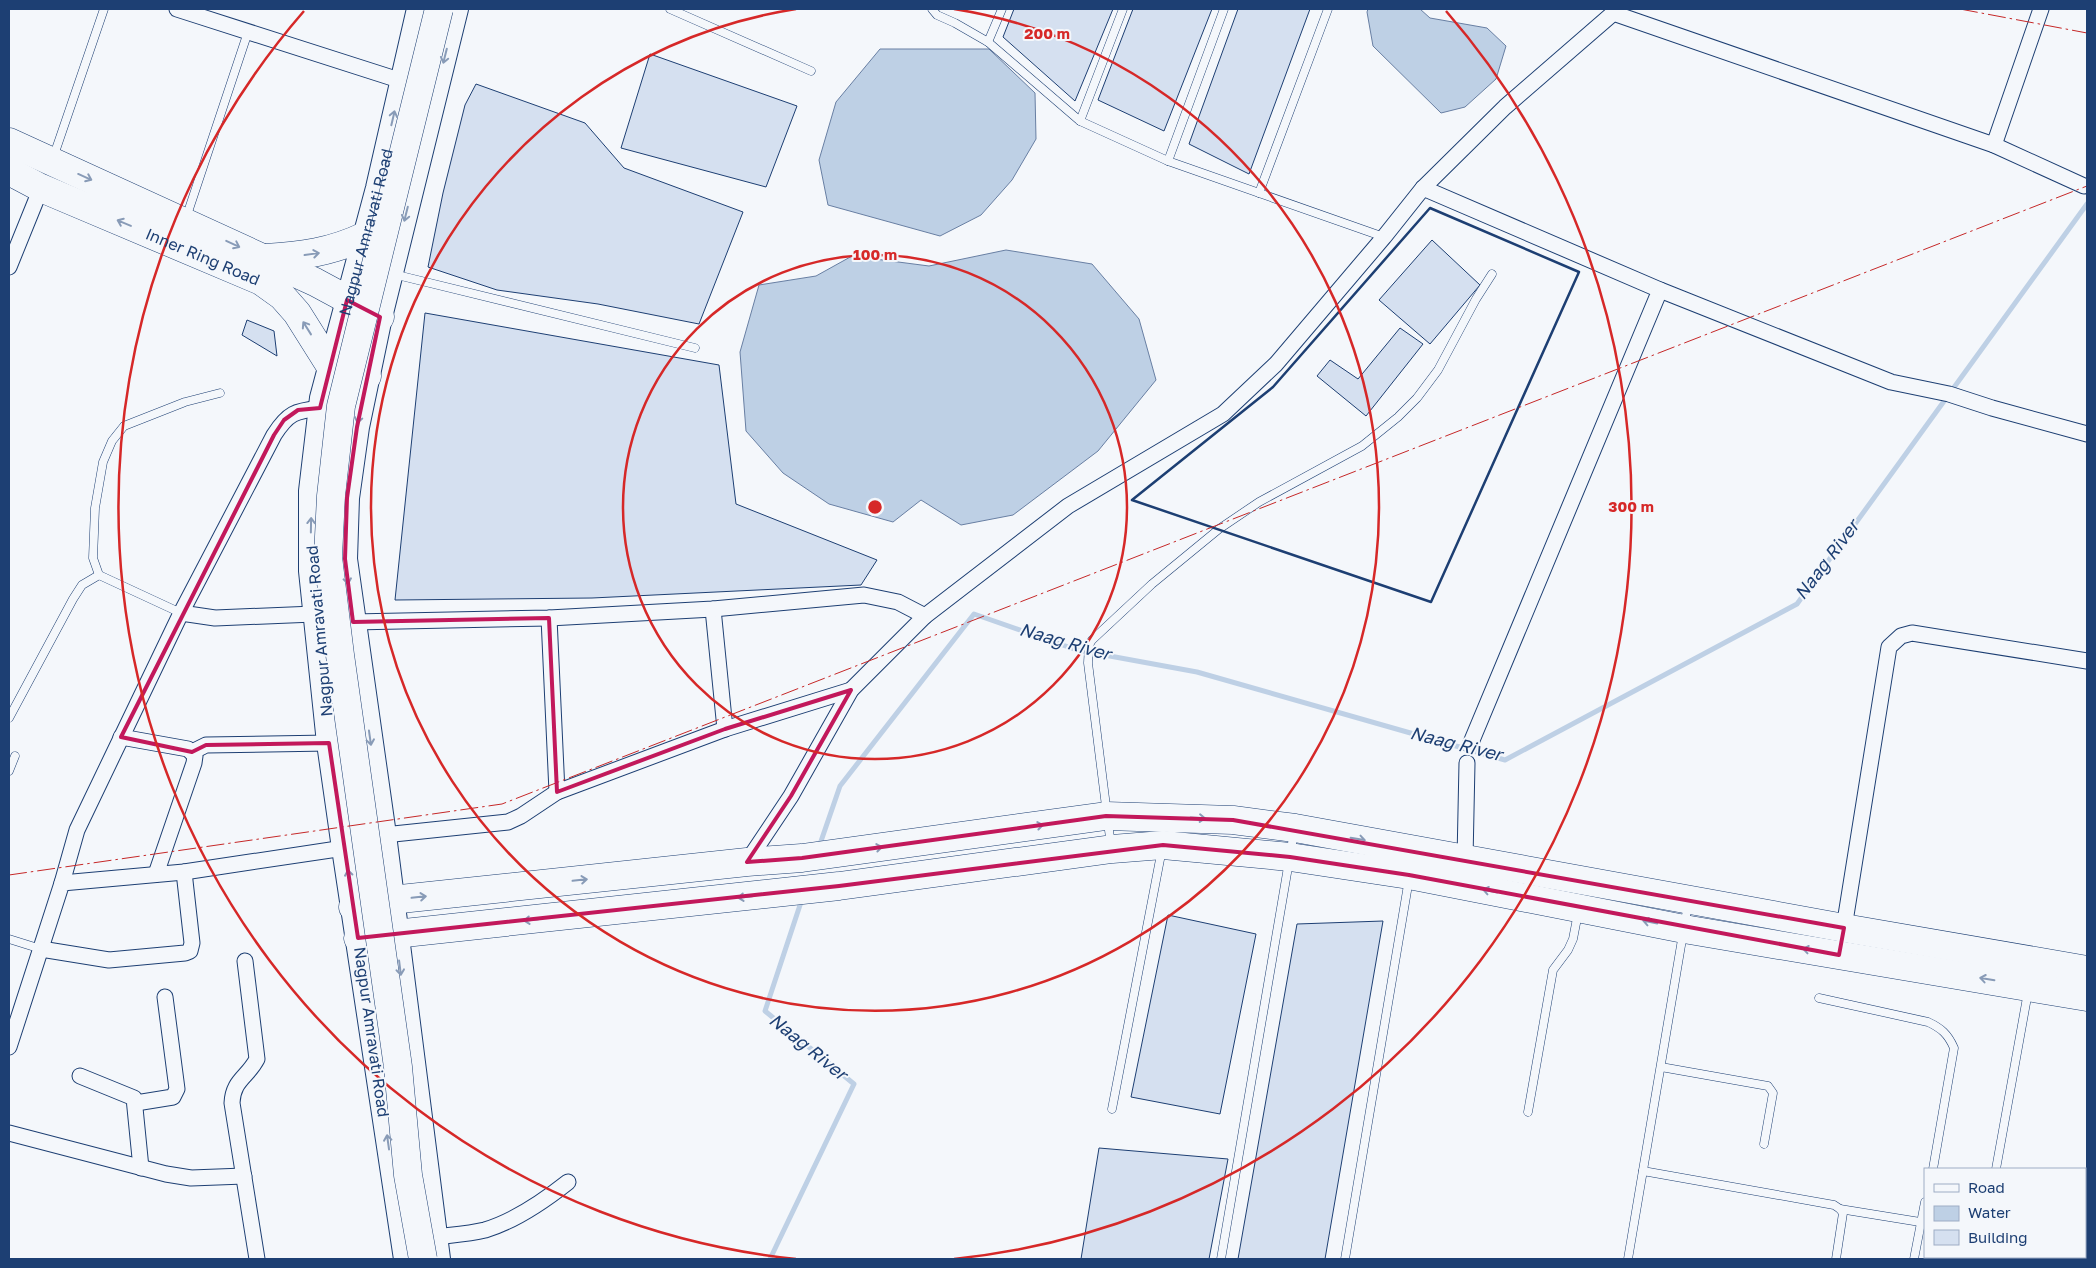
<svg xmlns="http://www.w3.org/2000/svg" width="2096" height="1268" viewBox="0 0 2096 1268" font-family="'Golos Text',sans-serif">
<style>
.water{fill:#bed0e5;stroke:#687fa3}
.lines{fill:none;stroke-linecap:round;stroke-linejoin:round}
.stream{stroke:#bed0e5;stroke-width:5}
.building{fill:#d5e0f0;stroke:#1d3f73}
.lane-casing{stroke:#1d3f73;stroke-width:9}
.street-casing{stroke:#1d3f73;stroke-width:17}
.primary-casing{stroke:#1d3f73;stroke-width:26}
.highway-casing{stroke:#1d3f73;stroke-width:29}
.lane{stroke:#f4f7fb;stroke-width:8}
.street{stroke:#f4f7fb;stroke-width:15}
.primary{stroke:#f4f7fb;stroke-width:24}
.highway{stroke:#f4f7fb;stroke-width:28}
.highway-bridge-casing{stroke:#1d3f73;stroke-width:29;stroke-linecap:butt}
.highway-bridge{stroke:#f4f7fb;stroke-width:28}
.wall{stroke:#1d3f73;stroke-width:2.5}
.power{stroke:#c62828;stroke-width:1;stroke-dasharray:18 4 2.5 4;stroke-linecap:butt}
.oneway{stroke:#889bb7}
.marked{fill:none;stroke:#c2185b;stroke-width:4;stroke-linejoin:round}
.ring{fill:none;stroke:#d62828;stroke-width:2.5}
.labels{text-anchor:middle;stroke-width:4;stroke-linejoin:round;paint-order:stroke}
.street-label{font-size:16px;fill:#1d3f73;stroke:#f4f7fb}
.water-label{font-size:18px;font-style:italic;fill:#1d3f73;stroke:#f4f7fb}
.centre{fill:#d62828;stroke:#f4f7fb;stroke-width:2.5}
.ring-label{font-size:15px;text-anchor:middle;font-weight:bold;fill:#d62828;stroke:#f4f7fb;stroke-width:4;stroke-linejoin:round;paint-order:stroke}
</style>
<rect width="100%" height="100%" fill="#f4f7fb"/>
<g class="water">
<path d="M1368,9H1420L1430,18L1487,28L1506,46L1496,79L1465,107L1441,113L1373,46L1367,12Z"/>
<path d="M880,49H989L1035,93L1036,139L1012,180L981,215L940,236L828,205L819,160L836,102Z"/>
<path d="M1006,250L1092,264L1139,319L1156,380L1098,451L1013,515L961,525L921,500L893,522L829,504L783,473L746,431L740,352L759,285L816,276L852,256L929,266Z"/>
</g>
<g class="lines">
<g class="stream">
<path d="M819,847L840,786L974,614L1077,650L1197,672L1505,760L1797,604L2087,204"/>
<path d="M770,1259L854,1084L765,1011L802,899"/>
</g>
</g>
<g class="building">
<path d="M1014,9H1113L1075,101L1003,37Z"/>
<path d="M1133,9H1212L1164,131L1098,100Z"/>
<path d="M1238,9H1310L1249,174L1189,144Z"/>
<path d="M650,54L797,106L766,187L621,148Z"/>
<path d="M476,84L585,123L624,168L743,212L699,324L598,304L497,290L428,267L443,193L465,105Z"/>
<path d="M1432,240L1480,285L1430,344L1379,300Z"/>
<path d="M425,313L719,365L736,504L877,560L861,585L592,598L395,600Z"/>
<path d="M247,320L274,331L277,356L242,335Z"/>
<path d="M1400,328L1423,344L1366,416L1317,376L1330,360L1358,379Z"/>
<path d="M1168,915L1256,934L1220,1114L1131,1097Z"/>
<path d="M1383,921L1325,1259H1238L1297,924Z"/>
<path d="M1099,1148L1228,1159L1209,1259H1081Z"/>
</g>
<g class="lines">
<g class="lane-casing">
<g id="lane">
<path d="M670,9L811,71"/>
<path d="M932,9L937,15L955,23L988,42L1080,121L1168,161L1384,237"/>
<path d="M988,42L1002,9"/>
<path d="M1080,121L1123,9"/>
<path d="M53,158L104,9"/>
<path d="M1168,161L1224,9"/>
<path d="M1259,193L1328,9"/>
<path d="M186,218L248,32"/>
<path d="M393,274L695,348"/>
<path d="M181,613L99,575L93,558L95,508L103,462L112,441L124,426L185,402L220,393"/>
<path d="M9,718L73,599L82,585L99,575"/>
<path d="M9,771L15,756"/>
<path d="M1111,846L1088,663L1089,645L1092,640L1152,584L1219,529L1259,502L1362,446L1398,417L1417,398L1438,370L1476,299L1492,274"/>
<path d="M9,939L41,949"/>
<path d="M1819,998L1928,1022C1941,1028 1948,1034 1954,1048L1933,1169"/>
<path d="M1661,1067L1768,1086L1773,1093L1764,1144"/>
<path d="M1112,1109L1162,849"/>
<path d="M1528,1112L1553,970L1568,950L1573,939L1578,913"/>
<path d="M1996,1169L2028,992"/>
<path d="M1643,1171L1834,1205L1840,1209L1843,1213L1836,1259"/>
<path d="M1840,1209L1920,1222"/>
<path d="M1221,1259L1294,832"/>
<path d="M1345,1259L1409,879"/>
<path d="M1628,1259L1688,904"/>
<path d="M1914,1259L1925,1202"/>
<path d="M1979,1259L1980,1257"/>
</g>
</g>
<g class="street-casing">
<g id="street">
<path d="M177,9L402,81"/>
<path d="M1613,13L1994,145L2041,9"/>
<path d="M1994,145L2084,186"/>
<path d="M1423,188L1660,290L1470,745"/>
<path d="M9,267L41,188"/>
<path d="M1660,290L1891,382L1949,394L1992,408L2087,434"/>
<path d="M713,609L725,729"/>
<path d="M181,613L215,618L314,614"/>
<path d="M549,618L557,792"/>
<path d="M353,622L549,618L713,609L864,595L898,602L925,616"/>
<path d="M121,737L188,749L195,756L194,763L156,874"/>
<path d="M192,752L206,745L329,743"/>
<path d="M384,835L508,822L521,816L557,792L725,729L851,690"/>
<path d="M1465,859L1467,763"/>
<path d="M747,862L791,796L851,690L925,616L1068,506L1223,414L1276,364L1384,237L1423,188L1505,107L1618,9"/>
<path d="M62,883L77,830L181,613L274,435C288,413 295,411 320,408"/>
<path d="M1843,934L1889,647L1901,636L1912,633L2087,661"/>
<path d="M41,949L109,960L185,953L190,951L192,943L184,872"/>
<path d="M245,961L257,1059C247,1078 233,1080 232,1103L257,1259"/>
<path d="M9,1047L62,883L184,872L344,848"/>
<path d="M80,1076L134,1098L141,1168"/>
<path d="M136,1103L173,1097L177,1089L165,997"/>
<path d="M9,1133L166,1174L191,1178L244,1176"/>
<path d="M435,1237C451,1235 469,1234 485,1230C515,1221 544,1201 568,1182"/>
</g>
</g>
<g class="primary-casing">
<g id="primary">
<path id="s1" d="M406,1259L344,848L329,743L311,571V491L322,398L378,188L419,9"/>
<path d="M438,1259L384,835L345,559L347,498L357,427L380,317L456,9"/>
</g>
</g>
<g class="highway-casing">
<g id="highway">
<path d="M9,142L315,282L380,317"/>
<path id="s2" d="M9,171L41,188L261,281L282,296L297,313L331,367L367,376"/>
<path d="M265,258C302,256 331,252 365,236"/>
<path d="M353,907L391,900L747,862L802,858L1106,816L1233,820L1295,828L1844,928L2087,970"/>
<path d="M358,938L839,886L1112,849L1163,845L1290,857L1409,875L1684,929L2087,997"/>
</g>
</g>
<use href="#lane" class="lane"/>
<use href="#street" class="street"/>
<use href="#primary" class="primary"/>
<use href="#highway" class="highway"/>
<g class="highway-bridge-casing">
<path id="highway-bridge" d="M423,1259L408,1175L398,1067L340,655L328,557L331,496L341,406L439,9"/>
</g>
<use href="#highway-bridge" class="highway-bridge"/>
<path class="wall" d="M1430,208L1579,272L1431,602L1132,500L1273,387Z"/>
<g class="power">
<path d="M1960,9L2087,33"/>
<path d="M9,875L502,804L2087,186"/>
</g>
</g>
<defs><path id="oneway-shaft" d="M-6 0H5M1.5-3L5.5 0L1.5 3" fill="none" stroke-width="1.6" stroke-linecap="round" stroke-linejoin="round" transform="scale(1.25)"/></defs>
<g class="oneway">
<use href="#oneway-shaft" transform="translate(445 56) rotate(104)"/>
<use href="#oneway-shaft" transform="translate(393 118) rotate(-77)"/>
<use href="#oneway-shaft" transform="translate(85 177) rotate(24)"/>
<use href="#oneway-shaft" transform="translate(406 214) rotate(104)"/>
<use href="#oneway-shaft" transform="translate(124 223) rotate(-157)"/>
<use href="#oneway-shaft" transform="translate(233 244) rotate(25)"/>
<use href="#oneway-shaft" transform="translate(312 254) rotate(-8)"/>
<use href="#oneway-shaft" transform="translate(307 328) rotate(-122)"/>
<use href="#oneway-shaft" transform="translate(359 416) rotate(102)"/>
<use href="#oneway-shaft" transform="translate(311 525) rotate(-89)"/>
<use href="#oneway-shaft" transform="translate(347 577) rotate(82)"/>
<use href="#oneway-shaft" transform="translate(370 738) rotate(82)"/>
<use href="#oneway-shaft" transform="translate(1198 818) rotate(3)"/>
<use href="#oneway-shaft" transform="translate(1036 826) rotate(-8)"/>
<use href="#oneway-shaft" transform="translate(1358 839) rotate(10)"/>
<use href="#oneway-shaft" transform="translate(875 848) rotate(-8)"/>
<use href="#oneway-shaft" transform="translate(349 877) rotate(-99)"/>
<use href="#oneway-shaft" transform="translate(580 880) rotate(-6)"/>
<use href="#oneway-shaft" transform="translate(1490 891) rotate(-169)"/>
<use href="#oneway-shaft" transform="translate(419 897) rotate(-6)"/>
<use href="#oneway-shaft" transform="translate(745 897) rotate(174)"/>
<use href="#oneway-shaft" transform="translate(531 920) rotate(174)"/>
<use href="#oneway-shaft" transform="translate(1650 922) rotate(-169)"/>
<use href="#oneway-shaft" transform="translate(1810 950) rotate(-170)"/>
<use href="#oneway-shaft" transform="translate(400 968) rotate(83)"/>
<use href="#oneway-shaft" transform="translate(1987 979) rotate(-171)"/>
<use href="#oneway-shaft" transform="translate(388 1142) rotate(-98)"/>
</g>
<path class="marked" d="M347,300L380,317L357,427L347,498L345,559L353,622L549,618L557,792L725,729L851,690L791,796L747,862L802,858L1106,816L1233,820L1844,928L1839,955L1409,875L1290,857L1163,845L839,886L358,938L329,743L206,745L192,752L121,737L274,435L284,420L298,410L320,408Z"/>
<g class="ring">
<circle cx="875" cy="507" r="252"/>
<path d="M954 9A504 504 0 1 1 796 9"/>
<path d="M796 1259A756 756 0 0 1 304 11M1446 11A756 756 0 0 1 954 1259"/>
</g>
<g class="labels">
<g class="street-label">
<text dy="6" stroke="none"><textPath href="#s1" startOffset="1040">Nagpur Amravati Road</textPath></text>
<text dy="6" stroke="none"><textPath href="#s2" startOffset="212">Inner Ring Road</textPath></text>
<text transform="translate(319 631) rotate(-95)" y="6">Nagpur Amravati Road</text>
<text transform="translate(372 1032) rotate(82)" y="6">Nagpur Amravati Road</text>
</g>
<g class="water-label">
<text transform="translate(1827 560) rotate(-53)" y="6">Naag River</text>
<text transform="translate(1065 642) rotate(16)" y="6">Naag River</text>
<text transform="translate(1456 744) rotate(14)" y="6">Naag River</text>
<text transform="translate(808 1047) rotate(39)" y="6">Naag River</text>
</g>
</g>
<circle cx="875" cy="507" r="8" class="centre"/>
<g class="ring-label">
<text x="1047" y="39">200 m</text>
<text x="875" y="260">100 m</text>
<text x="1631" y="512">300 m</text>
</g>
<rect width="2096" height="1268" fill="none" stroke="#1d3f73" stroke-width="20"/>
<rect x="1924" y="1168" width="162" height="90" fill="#f4f7fb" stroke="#9eadc5"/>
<rect x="1934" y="1184" width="25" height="8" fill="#f4f7fb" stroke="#9eadc5"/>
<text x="1968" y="1193" font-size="15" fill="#1d3f73">Road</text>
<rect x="1934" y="1206" width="25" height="15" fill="#bed0e5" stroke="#9eadc5"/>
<text x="1968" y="1218" font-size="15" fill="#1d3f73">Water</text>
<rect x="1934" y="1230" width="25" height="15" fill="#d5e0f0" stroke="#9eadc5"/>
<text x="1968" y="1243" font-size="15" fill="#1d3f73">Building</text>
</svg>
